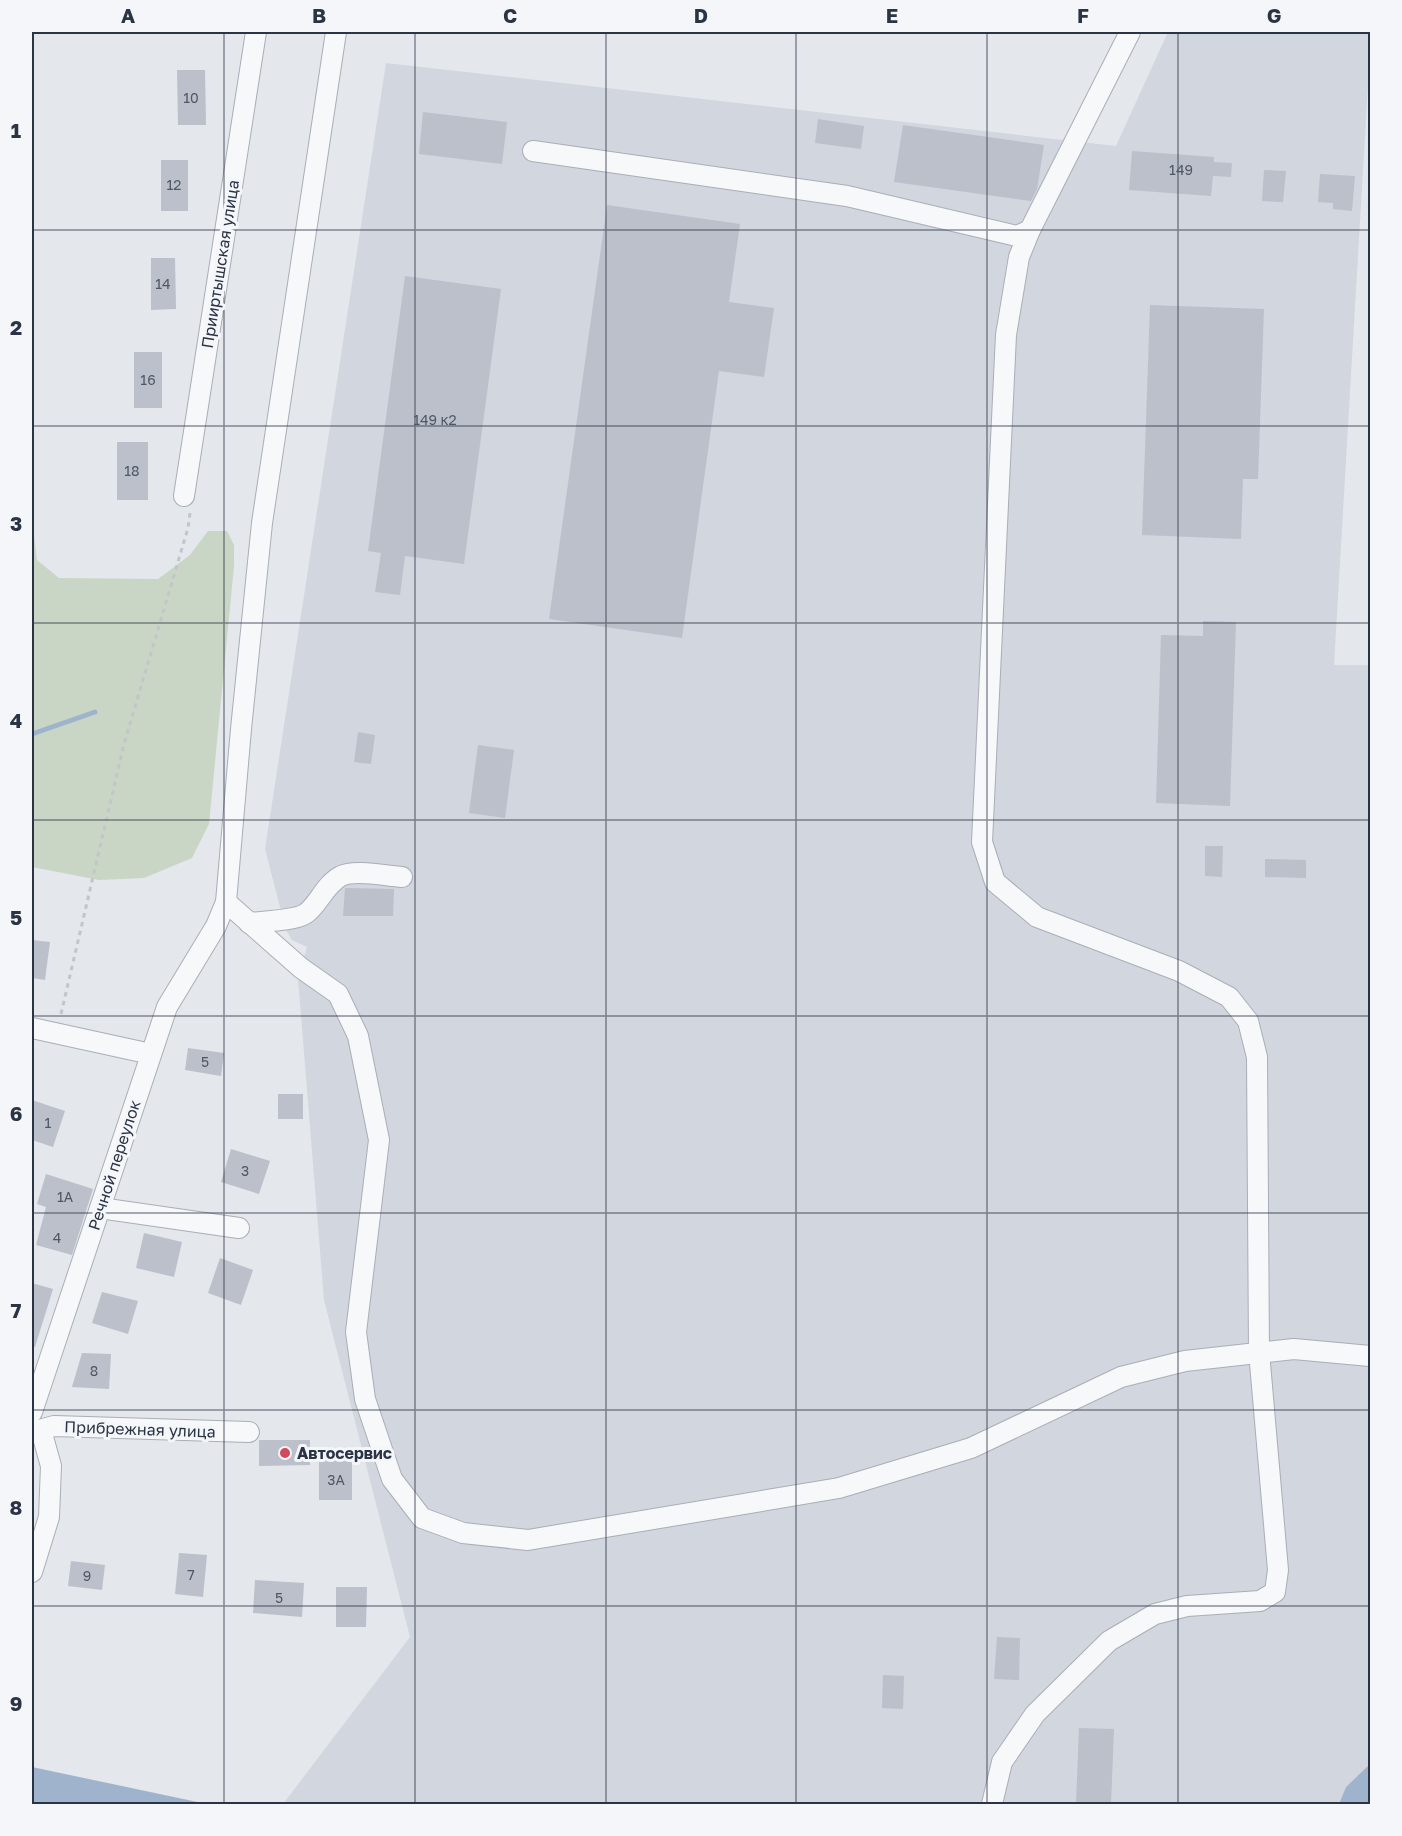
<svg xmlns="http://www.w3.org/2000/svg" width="1402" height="1836" viewBox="0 0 1402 1836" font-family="'Golos Text',sans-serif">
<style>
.built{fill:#d2d6de}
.green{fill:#c9d6c5}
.water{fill:#9fb4cc}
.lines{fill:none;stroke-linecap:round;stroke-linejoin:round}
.stream{stroke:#9fb4cc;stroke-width:5}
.building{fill:#bbc0ca}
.minor-casing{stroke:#a9aeb7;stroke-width:22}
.path{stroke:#c2c5cb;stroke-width:3;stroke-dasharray:4.5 4.5;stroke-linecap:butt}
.minor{stroke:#f7f8fa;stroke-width:20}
.grid{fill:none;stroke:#2b3445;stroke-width:1.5;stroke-opacity:0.55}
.poi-dot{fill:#d1495b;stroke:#f4f6f9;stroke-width:2}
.labels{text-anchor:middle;stroke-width:6;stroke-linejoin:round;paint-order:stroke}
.number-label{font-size:14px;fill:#4f5766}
.street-label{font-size:16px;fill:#2b3445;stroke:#f4f6f9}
.poi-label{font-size:16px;font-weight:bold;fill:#2b3445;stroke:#f4f6f9;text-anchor:start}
.neatline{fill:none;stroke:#2b3445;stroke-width:2}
.grid-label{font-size:20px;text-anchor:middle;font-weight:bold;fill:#2b3445}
</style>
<rect width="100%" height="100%" fill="#e4e7ec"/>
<path class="built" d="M1168,32H1370V84L1368,85L1334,665H1370V1764L1346,1787L1339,1804H283L410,1637L324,1300L298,978L307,947L292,940L286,930L265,849L386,63L1116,146Z"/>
<path class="green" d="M32,520L37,560L59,578L158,579L190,555L208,531H227L234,545V566L209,824L192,858L144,878L99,880L32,867Z"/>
<g class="water">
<path d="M1370,1764V1804H1339L1346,1787Z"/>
<path d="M32,1767L207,1804H32Z"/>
</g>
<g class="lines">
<path class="stream" d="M32,734L95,712"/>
</g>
<g class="building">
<path d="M177,70H205L206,125H178Z"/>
<path d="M423,112L507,122L502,164L419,154Z"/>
<path d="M818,119L864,126L861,149L815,143Z"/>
<path d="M903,125L1044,145L1037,189L1031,201L894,182Z"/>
<path d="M1132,151L1214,157V162L1232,163L1231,177L1213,176L1211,196L1129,190Z"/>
<rect x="161" y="160" width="27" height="51"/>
<path d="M1264,170L1286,171L1283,202L1262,201Z"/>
<path d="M1320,174L1355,176L1352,211L1333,209V203L1318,202Z"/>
<path d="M607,205L740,224L729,302L774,308L764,377L719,371L682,638L549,619Z"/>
<path d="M151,258H175L176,309L151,310Z"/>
<path d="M405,276L501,289L464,564L405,556L400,595L375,592L381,553L368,551Z"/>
<path d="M1150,305L1264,309L1258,479H1243L1241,539L1142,535Z"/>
<rect x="134" y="352" width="28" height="56"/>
<rect x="117" y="442" width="31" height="58"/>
<path d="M1203,621L1236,622L1230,806L1156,803L1161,635L1203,636Z"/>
<path d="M358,732L375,735L371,764L354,762Z"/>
<path d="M478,745L514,750L505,818L469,813Z"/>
<path d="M1205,846H1223L1222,877L1205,876Z"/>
<path d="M1265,859L1306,860V878L1265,877Z"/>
<path d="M345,888L394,889L393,916H343Z"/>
<path d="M32,940L50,942L45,980L32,978Z"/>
<path d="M188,1048L224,1053L221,1076L185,1070Z"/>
<rect x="278" y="1094" width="25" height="25"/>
<path d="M32,1100L65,1111L53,1147L32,1140Z"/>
<path d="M231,1149L270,1161L259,1194L221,1182Z"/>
<path d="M46,1174L93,1189L72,1255L36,1245L46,1207L37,1204Z"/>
<path d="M144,1233L182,1242L174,1277L136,1268Z"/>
<path d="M220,1258L253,1270L241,1305L208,1293Z"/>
<path d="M32,1283L53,1289L35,1347L32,1346Z"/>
<path d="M102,1292L138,1301L128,1334L92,1323Z"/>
<path d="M82,1353L111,1354L109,1389L72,1387Z"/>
<path d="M259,1440H310V1465L259,1466Z"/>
<rect x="319" y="1460" width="33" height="40"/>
<path d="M179,1553L207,1555L203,1597L175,1594Z"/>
<path d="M71,1561L105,1565L102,1590L68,1586Z"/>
<path d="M255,1580L304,1583L302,1617L253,1613Z"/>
<path d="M336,1587H367L366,1627H336Z"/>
<path d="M997,1637L1020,1638L1019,1680L994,1679Z"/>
<path d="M883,1675L904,1676L903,1709L882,1708Z"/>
<path d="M1079,1728L1114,1729L1111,1804H1076Z"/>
</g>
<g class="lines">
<g class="minor-casing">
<g id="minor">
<path d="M533,151L847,196L1017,236L1030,230L1130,32"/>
<path d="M184,496L256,32"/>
<path d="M226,902L301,968L338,994L358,1036L379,1140L356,1332L365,1399L392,1479L422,1518L463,1533L528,1540L839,1488L971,1448L1121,1377L1185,1361L1294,1349L1370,1356"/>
<path d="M249,923C264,921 293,921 305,914C318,906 324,885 341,876C355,869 386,876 402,877"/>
<path d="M32,1028L151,1054"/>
<path d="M100,1208L239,1228"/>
<path d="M32,1412L167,1007L216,926L226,902L241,729L262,523L336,32"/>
<path d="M32,1432L54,1426L249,1432"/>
<path d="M32,1572L49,1517L51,1466L41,1430"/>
<path d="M992,1804L1002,1762L1035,1714L1109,1641L1155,1614L1187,1606L1260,1601L1275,1592L1278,1570L1259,1352L1257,1057L1248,1021L1229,997L1179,971L1037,917L995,882L982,842L1006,335L1019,257L1030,230"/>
</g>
</g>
<path class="path" d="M61,1014L124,744L188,528L190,513"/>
<use href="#minor" class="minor"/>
</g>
<path class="grid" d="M224,32V1804M415,32V1804M606,32V1804M796,32V1804M987,32V1804M1178,32V1804M32,230H1370M32,426H1370M32,623H1370M32,820H1370M32,1016H1370M32,1213H1370M32,1410H1370M32,1606H1370"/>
<circle class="poi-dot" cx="285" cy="1453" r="6"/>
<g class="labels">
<g class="number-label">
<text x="191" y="103">10</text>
<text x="1181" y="175">149</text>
<text x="174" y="190">12</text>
<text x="163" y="289">14</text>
<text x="148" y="385">16</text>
<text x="435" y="425">149 к2</text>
<text x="132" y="476">18</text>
<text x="205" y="1067">5</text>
<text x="48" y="1128">1</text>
<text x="245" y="1176">3</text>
<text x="65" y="1202">1А</text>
<text x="57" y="1243">4</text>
<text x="94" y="1376">8</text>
<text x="336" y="1485">3А</text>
<text x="191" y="1580">7</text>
<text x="87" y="1581">9</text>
<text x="279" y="1603">5</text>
</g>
<g class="street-label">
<text transform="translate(220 264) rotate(-81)" y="6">Прииртышская улица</text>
<text transform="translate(114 1165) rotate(-72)" y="6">Речной переулок</text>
<text transform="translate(140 1429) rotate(2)" y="6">Прибрежная улица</text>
</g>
<g class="poi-label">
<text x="297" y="1459">Автосервис</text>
</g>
</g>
<rect width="1402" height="1836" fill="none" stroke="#f4f6f9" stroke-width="66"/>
<rect x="33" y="33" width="1336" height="1770" class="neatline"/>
<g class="grid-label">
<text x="128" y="23">A</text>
<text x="319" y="23">B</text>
<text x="510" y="23">C</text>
<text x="701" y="23">D</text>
<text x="892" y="23">E</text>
<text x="1083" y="23">F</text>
<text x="1274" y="23">G</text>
<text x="16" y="138">1</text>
<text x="16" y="335">2</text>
<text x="16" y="531">3</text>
<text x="16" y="728">4</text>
<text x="16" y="925">5</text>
<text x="16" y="1121">6</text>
<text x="16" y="1318">7</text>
<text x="16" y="1515">8</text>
<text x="16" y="1711">9</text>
</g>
</svg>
